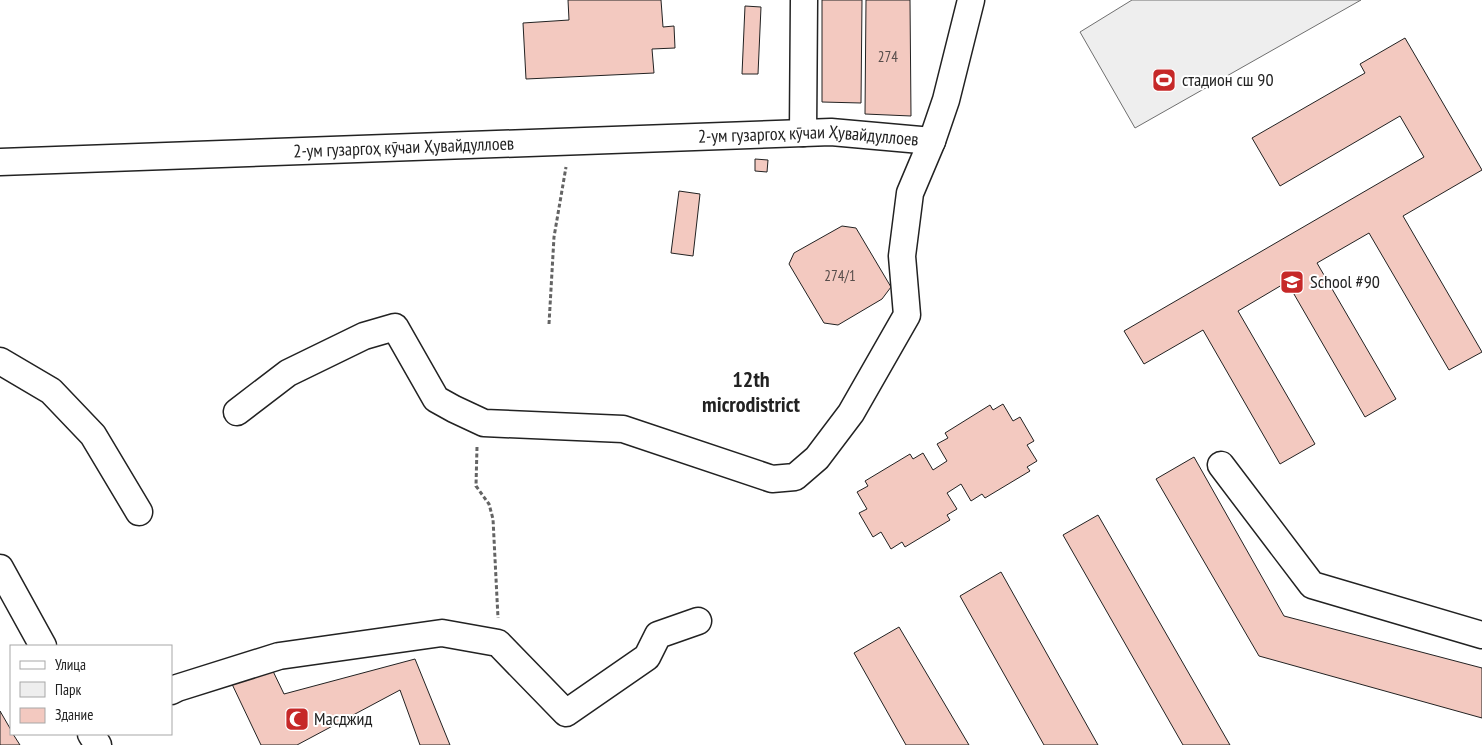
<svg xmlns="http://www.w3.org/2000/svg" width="1482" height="745" viewBox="0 0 1482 745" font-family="'PT Sans Narrow',sans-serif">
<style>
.green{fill:#eee;stroke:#6f6f6f}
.building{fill:#f3c9c0;stroke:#222}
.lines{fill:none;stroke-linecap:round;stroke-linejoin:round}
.minor-casing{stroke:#222;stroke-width:29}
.path{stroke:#646464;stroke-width:3;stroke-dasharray:4 2.5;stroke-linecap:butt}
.minor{stroke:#fff;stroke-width:26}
.labels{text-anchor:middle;stroke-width:4;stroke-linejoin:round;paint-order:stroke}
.number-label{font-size:15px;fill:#564c4a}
.poi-label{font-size:18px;fill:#222;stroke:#fff;text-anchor:start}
.street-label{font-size:18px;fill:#222;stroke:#fff}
.district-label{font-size:22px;font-weight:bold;fill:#222;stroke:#fff}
</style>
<rect width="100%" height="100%" fill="#fff"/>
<path class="green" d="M1132,0H1361L1135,128L1080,32Z"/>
<g class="building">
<path d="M568,0H661L663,27L674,26L675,48L652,49L654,73L526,79L523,23L569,20Z"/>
<path d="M822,0H862L861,103L822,102Z"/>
<path d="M866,0H910L911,116L865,114Z"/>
<path d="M745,6L761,7L758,74H742Z"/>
<path d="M1405,38L1482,170L1403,216L1482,352L1449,370L1369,233L1317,263L1396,399L1365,417L1287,282L1238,311L1315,444L1280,464L1203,330L1144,364L1124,331L1424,157L1400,116L1280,186L1252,138L1365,73L1360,64Z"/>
<path d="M755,159L768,160L767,172L755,171Z"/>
<path d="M679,191L700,194L693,256L671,253Z"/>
<path d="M842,226L856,228L891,287L882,299L838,325L824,323L789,264L794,253Z"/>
<path d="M1003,404L1013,421L1020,417L1034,441L1027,445L1037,461L1027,467L1030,471L985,498L982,494L971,501L961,484L947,493L957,509L947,515L950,520L905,547L902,542L891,549L881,532L873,537L859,513L867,509L857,492L868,486L865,481L910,454L913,459L923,453L933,470L947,461L937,444L948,438L945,433L990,405L993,410Z"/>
<path d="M1194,457L1284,616L1482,668V718L1259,656L1156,479Z"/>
<path d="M1098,515L1230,745H1183L1063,535Z"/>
<path d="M1001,572L1098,745H1044L960,596Z"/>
<path d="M899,627L969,745H906L854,653Z"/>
<path d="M415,659L450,745H420L400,690L297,745H261L231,682L271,667L284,694Z"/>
<path d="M0,711L11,730V734H13L20,745H0Z"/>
</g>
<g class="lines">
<g class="minor-casing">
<g id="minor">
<path d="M803,133L804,0"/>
<path d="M932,141L946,100L971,0"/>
<path id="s1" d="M0,162L831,132L932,141L910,193L902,256L907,315L851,413L817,458L795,477L772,479L623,429L484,423L454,409L436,399L395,327L364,336L288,373L237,412"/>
<path d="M0,361L51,391L93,435L139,512"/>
<path d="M1221,465L1312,585L1482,635"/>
<path d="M0,568L43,646"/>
<path d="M171,691L177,688L279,656L442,633L498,643L566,713L647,657L658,635L698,621"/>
<path d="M91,734L98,745"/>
</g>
</g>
<g class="path">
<path d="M549,324L554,237L566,167"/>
<path d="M477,447L476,486L489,504L493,519L498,618"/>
</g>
<use href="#minor" class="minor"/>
</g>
<defs>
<g id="stadium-square" transform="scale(1.25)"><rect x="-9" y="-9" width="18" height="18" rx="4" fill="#c62828" stroke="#fff"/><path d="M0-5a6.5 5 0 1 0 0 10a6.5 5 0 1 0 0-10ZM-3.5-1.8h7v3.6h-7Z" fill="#fff"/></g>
<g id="school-square" transform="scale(1.25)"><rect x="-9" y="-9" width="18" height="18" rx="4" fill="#c62828" stroke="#fff"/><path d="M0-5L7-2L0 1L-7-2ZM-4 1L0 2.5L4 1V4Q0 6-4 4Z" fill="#fff"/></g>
<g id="mosque-square" transform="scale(1.25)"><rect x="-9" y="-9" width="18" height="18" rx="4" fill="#c62828" stroke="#fff"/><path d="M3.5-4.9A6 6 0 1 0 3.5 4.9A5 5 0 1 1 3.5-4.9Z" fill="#fff"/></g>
</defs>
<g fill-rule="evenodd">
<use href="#stadium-square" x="1164" y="80"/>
<use href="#school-square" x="1292" y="282"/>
<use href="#mosque-square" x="297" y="719"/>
</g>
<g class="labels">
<g class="number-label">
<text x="888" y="62">274</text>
<text x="840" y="281">274/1</text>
</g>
<g class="poi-label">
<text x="1182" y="86">стадион сш 90</text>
<text x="1310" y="288">School #90</text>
<text x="314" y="725">Масджид</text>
</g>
<g class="street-label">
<text dy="6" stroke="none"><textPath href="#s1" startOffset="809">2-ум гузаргоҳ кӯчаи Ҳувайдуллоев</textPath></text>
<text dy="6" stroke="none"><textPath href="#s1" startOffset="404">2-ум гузаргоҳ кӯчаи Ҳувайдуллоев</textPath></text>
</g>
<g class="district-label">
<text x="751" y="387">12th<tspan x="751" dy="25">microdistrict</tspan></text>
</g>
</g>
<rect x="10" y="645" width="162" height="90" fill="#ffffff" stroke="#a7a7a7"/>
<rect x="20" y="661" width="25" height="8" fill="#ffffff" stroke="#a7a7a7"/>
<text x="55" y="670" font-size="15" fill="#222222">Улица</text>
<rect x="20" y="682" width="25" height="15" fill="#eeeeee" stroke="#a7a7a7"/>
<text x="55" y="695" font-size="15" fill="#222222">Парк</text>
<rect x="20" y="708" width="25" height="15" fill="#f3c9c0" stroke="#a7a7a7"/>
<text x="55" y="720" font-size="15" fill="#222222">Здание</text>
</svg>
